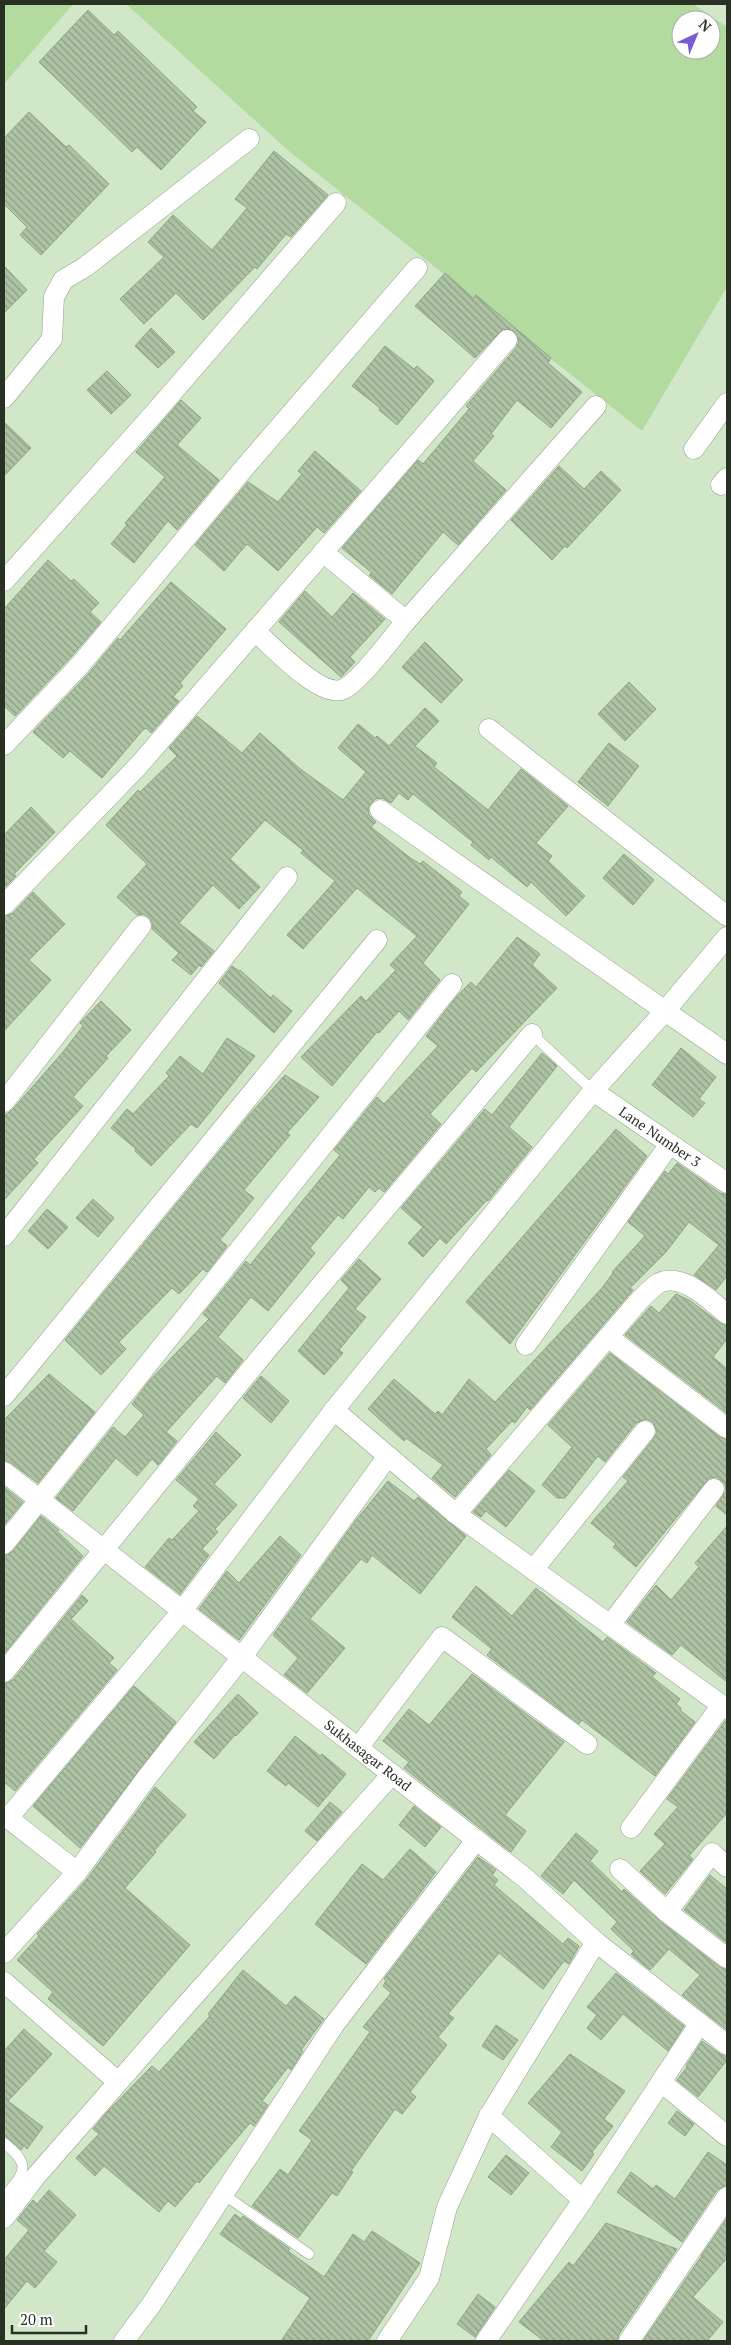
<svg xmlns="http://www.w3.org/2000/svg" width="731" height="2345" viewBox="0 0 731 2345" font-family="'PT Serif',serif">
<style>
.green{fill:#b3dba0;fill-rule:evenodd}
.building{fill:url(#building-back-hatch);stroke:#90a487}
.lines{fill:none;stroke-linecap:round;stroke-linejoin:round}
.lane-casing{stroke:#8ea285;stroke-width:11}
.street-casing{stroke:#8ea285;stroke-width:21}
.lane{stroke:#fff;stroke-width:10}
.street{stroke:#fff;stroke-width:20}
.labels{text-anchor:middle;stroke-width:5;stroke-linejoin:round;paint-order:stroke}
.street-label{font-size:14px;fill:#293125;stroke:#fff}
</style>
<defs>
<pattern id="building-back-hatch" width="6" height="6" patternUnits="userSpaceOnUse" patternTransform="scale(1.25)"><rect width="6" height="6" fill="#aec2a4"/><path d="M-1 5l2 2M0 0l6 6M5-1l2 2" fill="none" stroke="#8e9e85"/></pattern>
</defs>
<rect width="100%" height="100%" fill="#d2e7c8"/>
<g class="green">
<path d="M4,4H73L4,84Z"/>
<path d="M126,4H693L727,27V287L642,431L290,152ZM681,20H711V50H681Z"/>
</g>
<g class="building">
<path d="M88,10L114,35L118,31L197,107L193,111L206,122L161,170L137,147L132,152L39,62Z"/>
<path d="M29,112L66,147L69,145L109,184L41,255L20,235L27,227L4,204V138Z"/>
<path d="M274,151L328,195L291,237L286,234L257,269L255,267L203,320L176,293L144,324L120,299L164,257L148,242L173,215L212,250L247,208L235,199Z"/>
<path d="M4,266L27,290L4,313Z"/>
<path d="M445,273L473,298L476,295L551,358L548,363L582,392L551,428L517,400L491,434L494,436L473,461L506,490L458,545L443,532L392,594L369,575L372,573L342,548L418,460L423,464L469,409L466,406L516,348L519,342L514,331L503,329L475,358L415,306Z"/>
<path d="M151,328L175,352L158,368L135,346Z"/>
<path d="M385,346L414,369L417,366L434,381L397,425L379,410L380,408L352,386Z"/>
<path d="M107,371L131,395L111,414L87,390Z"/>
<path d="M181,400L201,418L177,445L219,480L177,530L168,521L134,563L111,544L127,525L125,523L165,477L136,452Z"/>
<path d="M4,422L31,448L4,476Z"/>
<path d="M315,451L361,491L324,533L317,527L278,571L247,544L224,571L195,545L248,482L278,502L302,474L298,471Z"/>
<path d="M559,466L584,489L601,471L621,490L567,548L565,546L552,560L511,520Z"/>
<path d="M48,560L71,581L74,579L99,603L90,612L101,622L71,657L15,716L4,706V609Z"/>
<path d="M171,582L226,629L180,683L183,686L173,697L179,701L151,733L146,728L142,731L102,778L70,751L63,758L33,732L89,673L118,638L120,640Z"/>
<path d="M305,591L332,617L353,593L385,619L350,657L355,662L341,677L279,622Z"/>
<path d="M425,642L463,680L441,703L402,667Z"/>
<path d="M629,682L656,709L625,741L598,714Z"/>
<path d="M425,708L439,721L415,746L437,763L434,767L488,810L521,769L568,806L536,843L552,856L548,861L585,896L566,916L531,882L527,887L491,857L489,860L471,845L473,842L413,794L408,800L399,793L391,803L382,798L375,799L368,808L369,815L376,822L371,827L409,857L420,864L423,861L462,892L459,896L469,904L423,963L440,980L408,1020L399,1011L379,1033L377,1032L332,1086L301,1057L361,996L366,1001L396,970L390,965L417,936L357,888L303,949L287,935L335,881L301,853L303,850L265,820L230,859L260,887L239,909L213,885L179,923L214,951L201,967L199,965L191,975L172,960L179,953L152,929V922L149,917L143,914L137,915L117,897L147,864L106,825L138,790L140,792L177,756L169,748L197,716L242,753L260,733L299,768L343,800L366,772L338,748L358,724L375,738L377,736L389,746Z"/>
<path d="M609,743L639,766L608,806L578,782Z"/>
<path d="M31,807L55,832L14,874L16,876L4,888V835Z"/>
<path d="M624,854L654,880L633,905L603,878Z"/>
<path d="M33,892L65,924L29,960L51,980L4,1031V917L13,913Z"/>
<path d="M517,937L540,954L532,965L557,988L476,1072L472,1068L430,1114L441,1124L384,1192L379,1188L375,1192L369,1187L343,1219L338,1215L310,1248L315,1253L268,1311L251,1297L218,1337L243,1360L225,1383L217,1376L166,1432L177,1441L158,1465L152,1459L137,1476L116,1458L73,1511L56,1498L113,1427L125,1437L144,1415L132,1404L150,1380L209,1319L203,1314L246,1261L250,1265L340,1155L334,1150L377,1097L384,1104L438,1046L426,1036L457,996L471,982L476,987Z"/>
<path d="M232,966L239,971L240,970L271,998L273,995L292,1011L274,1033L219,983Z"/>
<path d="M101,1001L131,1030L106,1056L108,1058L73,1097L83,1106L34,1159L38,1163L4,1200V1116L13,1109L63,1052L83,1026L80,1023Z"/>
<path d="M227,1038L255,1056L197,1128L191,1124L151,1166L135,1151L136,1149L111,1128L127,1109L133,1114L169,1076L166,1073L180,1056L203,1074Z"/>
<path d="M681,1048L716,1077L699,1099L705,1103L693,1117L652,1085Z"/>
<path d="M542,1053L557,1066L509,1127L532,1147L488,1201L487,1200L446,1244L440,1238L423,1257L408,1243L423,1227L401,1208L485,1109L492,1115Z"/>
<path d="M285,1075L319,1097L287,1133L290,1135L244,1190L254,1198L220,1240L227,1246L207,1272L203,1269L179,1294L172,1288L119,1342L126,1349L101,1375L65,1340L250,1114Z"/>
<path d="M616,1129L647,1156L510,1344L466,1302Z"/>
<path d="M677,1163L720,1193L727,1195V1276L716,1290L694,1275L719,1245L689,1222L666,1252L630,1288L633,1290L530,1410L527,1407L515,1423L512,1421L486,1449L491,1455L455,1497L432,1478L443,1465L406,1438L404,1441L368,1409L394,1379L435,1414L438,1411L442,1415L469,1379L495,1402L602,1288L613,1273L612,1272L645,1236L628,1222L665,1171L668,1174Z"/>
<path d="M93,1199L114,1218L98,1237L76,1218Z"/>
<path d="M47,1209L68,1227L48,1249L28,1231Z"/>
<path d="M359,1259L381,1279L355,1309L366,1317L339,1350L343,1353L324,1375L298,1351L349,1288L341,1280Z"/>
<path d="M676,1294L689,1300L720,1323L727,1326V1339L713,1357L727,1369V1413L625,1335L651,1306L659,1313Z"/>
<path d="M610,1353L720,1437L727,1440V1515L716,1506L726,1491L725,1484L716,1477L709,1478L636,1567L613,1547L616,1544L591,1523L628,1481L623,1477L654,1438L657,1432L653,1422L646,1419L636,1423L605,1462L598,1456L565,1498H557L542,1485L572,1447L548,1425Z"/>
<path d="M49,1374L95,1412L38,1483L11,1463L4,1460V1420Z"/>
<path d="M261,1376L289,1401L271,1423L243,1398Z"/>
<path d="M216,1432L241,1455L214,1484L237,1505L215,1529L218,1532L202,1549L209,1555L180,1594L145,1567L169,1538L172,1540L199,1511L193,1506L199,1499L176,1480Z"/>
<path d="M509,1470L535,1491L506,1527L486,1511L481,1517L473,1512Z"/>
<path d="M388,1481L414,1501L418,1497L466,1536L420,1594L372,1555L367,1563L361,1559L310,1619L345,1648L307,1693L284,1675L298,1658L273,1635L356,1520Z"/>
<path d="M4,1487L23,1502L4,1525Z"/>
<path d="M41,1516L59,1530L57,1531L83,1556L4,1654V1556L13,1551Z"/>
<path d="M727,1526V1682L681,1645L672,1655L627,1622L656,1585L671,1600L699,1567L695,1563Z"/>
<path d="M280,1536L301,1555L239,1640L199,1609L227,1571L239,1583Z"/>
<path d="M476,1586L512,1616L536,1588L603,1642L607,1637L656,1673L652,1677L680,1699L676,1704L681,1708L680,1710L695,1722L655,1776L582,1720L579,1724L487,1655L492,1649L452,1617Z"/>
<path d="M82,1595L88,1601L71,1619L114,1658L109,1663L117,1670L15,1791L4,1782V1684L13,1680Z"/>
<path d="M472,1674L564,1742L505,1815L526,1831L511,1852L404,1768L409,1762L383,1741L409,1709L429,1725Z"/>
<path d="M134,1686L176,1722L80,1848L33,1806Z"/>
<path d="M238,1694L258,1713L236,1736L235,1735L214,1759L194,1742Z"/>
<path d="M725,1721H727V1813L689,1856L693,1859L665,1894L640,1871L665,1844L654,1834L678,1807L667,1799Z"/>
<path d="M295,1736L320,1756L322,1754L346,1774L318,1807L288,1783L286,1786L267,1771Z"/>
<path d="M155,1787L186,1815L154,1851L156,1852L125,1888L190,1945L103,2046L48,1999L53,1992L17,1960L39,1936L37,1934L87,1879Z"/>
<path d="M330,1802L342,1812L317,1841L305,1831Z"/>
<path d="M414,1806L441,1827L425,1847L399,1825Z"/>
<path d="M576,1833L598,1851L590,1861L622,1892L624,1889L660,1921L720,1967L727,1970V2030L682,1995L700,1975L669,1949L650,1970L631,1954L634,1951L611,1929L617,1922L574,1880L563,1894L541,1876Z"/>
<path d="M410,1849L436,1872L366,1964L315,1924L362,1864L383,1880Z"/>
<path d="M478,1857L496,1870L492,1875L498,1880L494,1885L563,1944L568,1938L579,1946L569,1964L564,1961L543,1989L499,1953L448,2014L454,2018L438,2037L447,2045L410,2092L416,2097L402,2114L395,2109L351,2171L353,2172L337,2196L332,2193L298,2238L252,2206L280,2169L288,2175L312,2140L299,2131L370,2032L363,2027L391,1993L383,1986L386,1981L384,1979Z"/>
<path d="M710,1875L727,1889V1943L684,1910Z"/>
<path d="M243,1970L286,2006L295,1996L324,2019L301,2050L303,2051L291,2070L288,2067L262,2101L268,2105L254,2126L250,2123L199,2183L197,2181L175,2207L168,2201L159,2212L104,2166L95,2176L76,2158L99,2134L93,2129L108,2111L152,2066L159,2072L210,2016L208,2014Z"/>
<path d="M616,1973L684,2026L668,2051L623,2014L601,2040L587,2028L597,2015L587,2007Z"/>
<path d="M496,2025L518,2040L503,2060L482,2046Z"/>
<path d="M24,2029L52,2054L8,2101L43,2127L27,2149L24,2146L21,2150L8,2138L4,2136V2051Z"/>
<path d="M702,2041L720,2054L727,2057V2060L698,2097L677,2080L687,2067L686,2066Z"/>
<path d="M570,2054L625,2091L604,2119L613,2126L592,2152L594,2154L582,2171L551,2147L562,2132L528,2103Z"/>
<path d="M677,2111L694,2124L685,2136L668,2123Z"/>
<path d="M708,2152L727,2165V2185L717,2190L682,2242L617,2192L631,2172L653,2189L656,2185L675,2199Z"/>
<path d="M506,2155L529,2173L511,2195L488,2177Z"/>
<path d="M49,2190L76,2215L44,2251L57,2262L35,2288L27,2281L4,2309V2260L29,2230L17,2220L33,2200L37,2204Z"/>
<path d="M235,2214L241,2219L243,2216L290,2249L288,2251L324,2277L353,2234L364,2242L372,2231L420,2263L368,2341H281L310,2298L220,2234Z"/>
<path d="M727,2218V2258L693,2297L723,2322L707,2341H643L701,2257L704,2258L701,2256Z"/>
<path d="M606,2223L677,2249L619,2334L617,2341H544L519,2322L569,2262L573,2266Z"/>
<path d="M478,2294L495,2307L475,2337L457,2324Z"/>
</g>
<g class="lines">
<g class="lane-casing">
<g id="lane">
<path d="M532,1034L593,1091"/>
<path d="M4,2143C32,2165 25,2172 4,2197"/>
<path d="M223,2194L309,2254"/>
</g>
</g>
<g class="street-casing">
<g id="street">
<path d="M4,398L52,339L54,297L63,280L85,267L249,139"/>
<path d="M694,449L727,403"/>
<path d="M721,485L727,478"/>
<path d="M323,552L406,621L596,406"/>
<path d="M4,581L158,409L336,203"/>
<path d="M255,631C272,646 318,696 341,690C357,686 394,635 406,621"/>
<path d="M489,729L727,916"/>
<path d="M4,745L80,665L245,467L417,268"/>
<path d="M4,905L139,765L507,340"/>
<path d="M727,937L665,1011L727,1054"/>
<path id="s1" d="M593,1091L727,1183"/>
<path d="M4,1102L141,926"/>
<path d="M4,1236L287,877"/>
<path d="M608,1337L727,1428"/>
<path d="M526,1345L670,1144"/>
<path d="M4,1396L377,940"/>
<path d="M334,1410L456,1514L727,1709"/>
<path id="s2" d="M4,1472L524,1877L596,1942L727,2045"/>
<path d="M456,1514L638,1302C644,1296 652,1287 659,1283C683,1272 710,1301 727,1314"/>
<path d="M4,1544L452,984"/>
<path d="M533,1570L645,1431"/>
<path d="M610,1625L714,1489"/>
<path d="M4,1672L265,1352L532,1034"/>
<path d="M358,1748L442,1637L587,1744"/>
<path d="M4,1815L77,1872"/>
<path d="M8,1818L182,1611L334,1410L593,1091L665,1011L380,810"/>
<path d="M631,1828L722,1705"/>
<path d="M620,1869L667,1912L712,1853L727,1867"/>
<path d="M667,1912L727,1958"/>
<path d="M4,1953L77,1872L148,1776L242,1657L388,1456"/>
<path d="M4,1982L118,2082"/>
<path d="M661,2082L727,2136"/>
<path d="M583,2200L700,2023"/>
<path d="M4,2218L36,2176L185,2006L392,1774"/>
<path d="M124,2341L151,2305L334,2025L476,1840"/>
<path d="M387,2341L429,2278L447,2207L489,2116"/>
<path d="M486,2341L583,2200L489,2116L596,1942"/>
<path d="M629,2341L727,2197"/>
</g>
</g>
<use href="#lane" class="lane"/>
<use href="#street" class="street"/>
</g>
<g class="labels">
<g class="street-label">
<text dy="5" stroke="none"><textPath href="#s1" startOffset="81">Lane Number 3</textPath></text>
<text dy="5" stroke="none"><textPath href="#s2" startOffset="461">Sukhasagar Road</textPath></text>
</g>
</g>
<rect width="731" height="2345" fill="none" stroke="#293125" stroke-width="10"/>
<g transform="translate(696 35) rotate(44)"><circle r="24" fill="#ffffff" stroke="#a9ada8"/>
<path d="M0-4L9 19L0 12L-9 19Z" fill="#795cd6"/>
<text y="-8" font-size="14" font-weight="bold" text-anchor="middle" fill="#293125">N</text>
</g>
<path d="M12 2325v8h74v-8" fill="none" stroke="#293125" stroke-width="2.5"/>
<text x="20" y="2325" font-size="15" fill="#293125" stroke="#ffffff" stroke-width="4" paint-order="stroke">20 m</text>
</svg>
